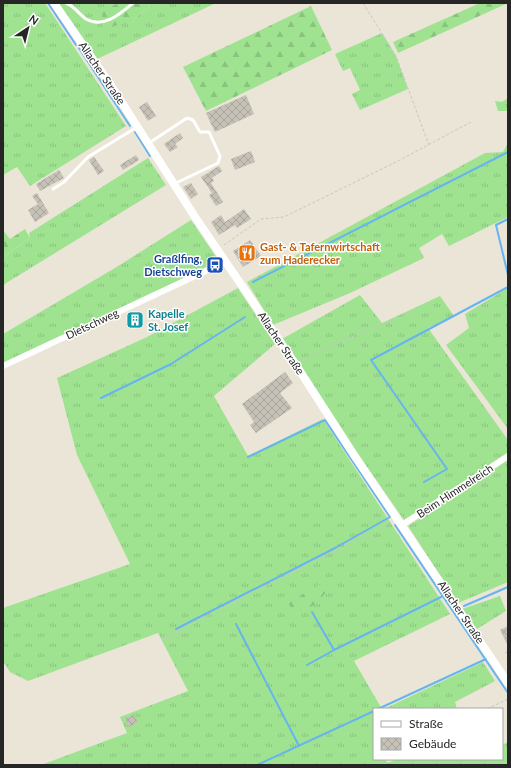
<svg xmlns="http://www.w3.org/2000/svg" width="511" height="768" viewBox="0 0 511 768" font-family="Lato,sans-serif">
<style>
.grass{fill:url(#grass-tufts)}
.forest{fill:url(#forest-firs)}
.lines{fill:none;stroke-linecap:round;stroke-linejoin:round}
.stream{stroke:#66b4f0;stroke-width:2}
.building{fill:url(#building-cross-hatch)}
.path{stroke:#c7c7c7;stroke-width:1;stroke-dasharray:3 2;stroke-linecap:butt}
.lane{stroke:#fff;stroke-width:3}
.street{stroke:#fff;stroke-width:6}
.secondary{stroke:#fff;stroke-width:8}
.labels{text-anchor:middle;stroke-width:3;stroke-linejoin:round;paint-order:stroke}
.street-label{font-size:11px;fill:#262626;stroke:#fff}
.food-label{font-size:11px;font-weight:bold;fill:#c56008;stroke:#fff;text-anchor:start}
.transit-label{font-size:11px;font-weight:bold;fill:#164399;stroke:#fff;text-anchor:end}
.culture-label{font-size:11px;font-weight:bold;fill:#0d838f;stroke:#fff;text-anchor:start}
</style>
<defs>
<pattern id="grass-tufts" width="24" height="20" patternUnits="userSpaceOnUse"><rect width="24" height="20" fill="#9fe391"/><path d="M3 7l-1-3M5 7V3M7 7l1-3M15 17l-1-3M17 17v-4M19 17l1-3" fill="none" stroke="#89c37d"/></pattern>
<pattern id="forest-firs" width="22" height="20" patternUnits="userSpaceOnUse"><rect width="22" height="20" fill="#9fe391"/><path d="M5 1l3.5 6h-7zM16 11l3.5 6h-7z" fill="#89c37d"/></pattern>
<pattern id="building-cross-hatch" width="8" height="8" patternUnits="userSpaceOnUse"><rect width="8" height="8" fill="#c5c1b7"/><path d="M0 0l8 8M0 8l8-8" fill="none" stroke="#a9a69d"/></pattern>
</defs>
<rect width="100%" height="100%" fill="#eae5d7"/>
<g class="grass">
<path d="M3,3H45L126,126L30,186L17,167L3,175Z"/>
<path d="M58,3H117L111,7L132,20L155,3H216L95,60Z"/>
<path d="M382,33L396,56L408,89L360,110L352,94L360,90L350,68L343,71L335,54Z"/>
<path d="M508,98V111H498L495,101L502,102Z"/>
<path d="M508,143V217L449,246L442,234L419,248L424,258L350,293L273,325L247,282L485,153L503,152Z"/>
<path d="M148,158L166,185L3,285V257L30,238L29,233Z"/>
<path d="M191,220L219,261L3,364V334L115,268Z"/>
<path d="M238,288L275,344L214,396L248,456L323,419L450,614L354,661L382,709H374V759H385L388,763L396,759H502V745L508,742V765H41L127,733L120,717L188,691L158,633L28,681L10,672L3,661V608L130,564L77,455L57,378L145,338Z"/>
<path d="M508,288V429L446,345L469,328L465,314Z"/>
<path d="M360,295L382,323L440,296L454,316L428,328L508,440V453L404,520L296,365L282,339Z"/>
<path d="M508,460V582L458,603L408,526Z"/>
<path d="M500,596L506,611L477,629L462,609Z"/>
<path d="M483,662L495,681L455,702L457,709H384Z"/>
</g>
<g class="forest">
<path d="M117,3H155L132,20L103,30L102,9L111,7Z"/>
<path d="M480,3H508L398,53L393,42Z"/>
<path d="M311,6L332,50L206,111L183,67Z"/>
<path d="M25,229L30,238L3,257V230L10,239Z"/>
<path d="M330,579L333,584L316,604L296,614L288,603Z"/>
</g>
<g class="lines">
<g class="stream">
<path d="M48,3L76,45"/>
<path d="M79,48L130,126"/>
<path d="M135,132L150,156"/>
<path d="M508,219L496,225L508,275"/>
<path d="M253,282L508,152"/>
<path d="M101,398L171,364L245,317"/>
<path d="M424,482L447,469L371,360L508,287"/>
<path d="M395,525L508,693"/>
<path d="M464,606L508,587"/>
<path d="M312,612L334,650"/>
<path d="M236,624L299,746"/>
<path d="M176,629L335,548L390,517L325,420L248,457"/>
<path d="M307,665L334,650L443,596"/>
<path d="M378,709L486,659"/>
<path d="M257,765L374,711"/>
</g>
</g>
<g class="building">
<path d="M246,95L254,114L215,132L206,113Z"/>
<path d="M147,102L156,116L148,121L139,107Z"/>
<path d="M180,133L183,138L175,144L178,147L170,152L164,144Z"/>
<path d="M251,151L255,162L235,170L231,159Z"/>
<path d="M136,155L139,160L123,170L120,165Z"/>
<path d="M94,157L104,171L98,175L89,160Z"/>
<path d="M219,166L222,171L212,178L214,181L211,183L223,202L216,206L209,195L212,193L201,177Z"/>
<path d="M59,170L64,178L40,191L36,184Z"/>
<path d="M191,183L198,194L191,199L183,187Z"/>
<path d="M37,193L49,213L35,222L28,210L38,204L32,196Z"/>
<path d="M244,209L251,219L237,228L235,225L219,235L211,222L221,215L225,222Z"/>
<path d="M250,240L261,256L243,267L233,251Z"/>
<path d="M285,372L293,383L280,393L292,408L256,433L250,425L254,422L242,404Z"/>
<path d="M508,626V646L500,630Z"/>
<path d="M134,715L138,723L128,727L125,718Z"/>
</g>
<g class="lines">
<g class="path">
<path d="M363,3L396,56L429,145"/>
<path d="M224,245L261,219L284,217L400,160L471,122"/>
<path d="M302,361L315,352L415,311"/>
<path d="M162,640L391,522"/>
<path d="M505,653L508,652"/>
<path d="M487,709L508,699"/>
<path d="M383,760L385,759"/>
</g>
<g class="lane">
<path d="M66,3C74,6 79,14 86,19C103,29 120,14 133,3"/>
<path d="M149,143L187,118L193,120L200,132H209L220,156L218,163L176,183"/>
<path d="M53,189L64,182L88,157L137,127"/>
</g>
<g class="street">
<path d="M3,366L225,262"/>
<path d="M402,525L508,456"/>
</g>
<path class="secondary" d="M54,3L110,84L195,217L296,365L354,455L508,683"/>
</g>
<defs>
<g id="restaurant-square" transform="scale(0.9)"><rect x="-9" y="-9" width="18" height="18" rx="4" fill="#e8710a" stroke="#fff"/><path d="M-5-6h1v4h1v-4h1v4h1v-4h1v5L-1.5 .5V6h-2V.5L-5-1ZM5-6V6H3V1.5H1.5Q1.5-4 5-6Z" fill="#fff"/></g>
<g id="bus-square" transform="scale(0.9)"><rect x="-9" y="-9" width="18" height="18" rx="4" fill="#1a4fb4" stroke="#fff"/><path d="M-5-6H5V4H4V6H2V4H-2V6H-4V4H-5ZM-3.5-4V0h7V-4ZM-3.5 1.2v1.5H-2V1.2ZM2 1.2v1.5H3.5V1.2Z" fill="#fff"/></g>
<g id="building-square" transform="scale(0.9)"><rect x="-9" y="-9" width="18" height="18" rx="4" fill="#0f9aa8" stroke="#fff"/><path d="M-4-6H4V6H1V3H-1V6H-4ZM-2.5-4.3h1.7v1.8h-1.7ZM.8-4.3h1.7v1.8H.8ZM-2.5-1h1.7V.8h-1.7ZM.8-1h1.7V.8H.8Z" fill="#fff"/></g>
</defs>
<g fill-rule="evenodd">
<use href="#restaurant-square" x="247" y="253"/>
<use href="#bus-square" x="215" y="265"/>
<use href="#building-square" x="135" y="320"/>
</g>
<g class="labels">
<g class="street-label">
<text transform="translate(102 73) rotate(56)" y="4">Allacher Straße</text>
<text transform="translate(92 324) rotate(-25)" y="4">Dietschweg</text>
<text transform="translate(281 343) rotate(56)" y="4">Allacher Straße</text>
<text transform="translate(455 491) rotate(-33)" y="4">Beim Himmelreich</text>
<text transform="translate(461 612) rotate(56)" y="4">Allacher Straße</text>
</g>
<g class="food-label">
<text x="260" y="251">Gast- &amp; Tafernwirtschaft<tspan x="260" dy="13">zum Haderecker</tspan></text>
</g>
<g class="transit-label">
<text x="202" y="263">Graßlfing,<tspan x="202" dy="13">Dietschweg</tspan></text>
</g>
<g class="culture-label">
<text x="148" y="318">Kapelle<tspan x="148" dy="13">St. Josef</tspan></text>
</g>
</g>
<rect width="511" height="768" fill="none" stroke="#262626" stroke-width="8"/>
<rect x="373" y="708" width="130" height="52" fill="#ffffff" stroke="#a8a8a8"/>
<rect x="381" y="721" width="20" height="6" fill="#ffffff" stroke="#a8a8a8"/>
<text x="409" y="728" font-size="12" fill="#262626">Straße</text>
<rect x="381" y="738" width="20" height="12" fill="url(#building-cross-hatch)" stroke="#a8a8a8"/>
<text x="409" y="748" font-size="12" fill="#262626">Gebäude</text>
<g transform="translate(28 28) rotate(35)" stroke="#ffffff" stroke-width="3" paint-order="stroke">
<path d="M0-3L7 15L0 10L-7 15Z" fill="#262626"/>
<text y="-6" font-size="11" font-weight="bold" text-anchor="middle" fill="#262626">N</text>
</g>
</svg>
